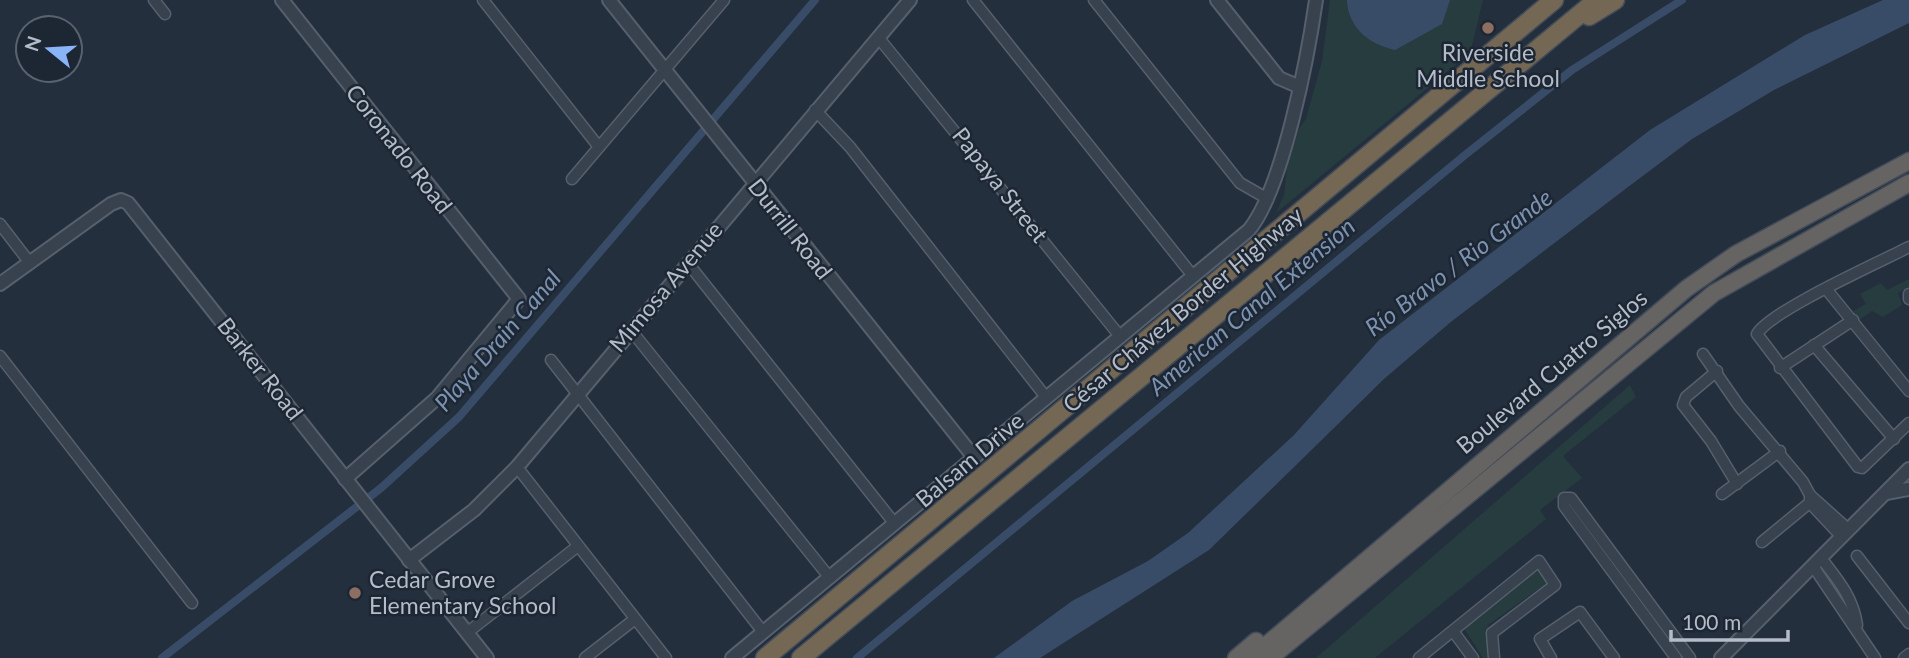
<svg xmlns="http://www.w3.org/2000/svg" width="1909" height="658" viewBox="0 0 1909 658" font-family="Lato,sans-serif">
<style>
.green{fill:#263c3f}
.water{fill:#394c67}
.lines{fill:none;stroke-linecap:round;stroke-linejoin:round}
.canal{stroke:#394c67;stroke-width:8}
.minor-casing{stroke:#565f6c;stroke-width:13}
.tertiary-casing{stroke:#565f6c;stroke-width:16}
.trunk-casing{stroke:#434c59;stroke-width:19}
.motorway-casing{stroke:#434c59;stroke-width:21}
.minor{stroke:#38414e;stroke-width:10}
.tertiary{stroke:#38414e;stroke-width:12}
.trunk{stroke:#656462;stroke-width:16}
.motorway{stroke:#746855;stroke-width:18}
.education-dot{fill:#8d6e63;stroke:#1d2633;stroke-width:2.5}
.labels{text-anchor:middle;stroke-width:5;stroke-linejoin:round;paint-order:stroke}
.poi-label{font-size:23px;fill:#b4bcc9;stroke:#1d2633}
.street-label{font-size:23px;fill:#b4bcc9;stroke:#1d2633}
.water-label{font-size:24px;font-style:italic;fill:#7c92b1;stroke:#1d2633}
</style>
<rect width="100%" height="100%" fill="#242f3e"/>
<g class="green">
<path d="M1330,0H1483L1470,53L1276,213L1284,195L1287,168L1299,129L1306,119L1322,61Z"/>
<path d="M1909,279V287L1898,293L1902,305L1883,317L1872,311L1857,321L1850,313L1866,304L1860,294L1881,283L1887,290Z"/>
<path d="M1630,385L1636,397L1563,456L1582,478L1540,510L1546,519L1375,658H1316Z"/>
<path d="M1540,568L1549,579L1547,583L1488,625L1487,658H1483L1465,630L1467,624Z"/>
</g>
<g class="water">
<path d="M1347,0H1450L1442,24L1395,50C1368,44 1348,27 1347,0Z"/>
<path d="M1883,0H1909V23L1774,90L1692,139L1628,187L1452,321L1385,378L1209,550L1040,658H994L1072,601L1148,561L1188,533L1294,435L1379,340L1650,130L1805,35Z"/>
</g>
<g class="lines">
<g class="canal">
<path d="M162,658L381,488L459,417L815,0"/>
<path d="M857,658L1465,155L1572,70L1682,0"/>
</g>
<g class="minor-casing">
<g id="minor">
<path d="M154,0L165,14"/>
<path d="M483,0L599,147"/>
<path d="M973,0L1193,276"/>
<path d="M1094,0L1240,183L1268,199"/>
<path d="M878,37L1119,335"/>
<path d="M815,110L850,147L1045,396"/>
<path d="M572,179L724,0"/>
<path d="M0,224L30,263"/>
<path d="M1909,247C1880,262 1770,311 1757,334L1858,467L1862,468L1909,423"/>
<path d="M687,262L895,524"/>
<path d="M1827,290L1909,391"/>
<path d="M1909,294V299"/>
<path d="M630,329L830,578"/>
<path d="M1814,345L1894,439"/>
<path d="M1703,354L1739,406L1803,482L1810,495V503L1842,537"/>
<path d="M0,356L192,603"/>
<path d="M551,360L763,632"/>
<path d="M1780,368L1853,320"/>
<path d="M1717,371L1686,397L1683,405L1711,441L1737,484"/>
<path d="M517,467L666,658"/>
<path d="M1722,494L1780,451"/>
<path d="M1810,495L1849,530"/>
<path d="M1762,542L1813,500"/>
<path d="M1857,556L1909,623"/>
<path d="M1821,558C1838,580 1853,597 1857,625"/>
<path d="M1813,566L1875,658"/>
<path d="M1453,631L1473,658"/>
<path d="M468,632L578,546"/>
<path d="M585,658L635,619"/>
<path d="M1419,658L1539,561L1555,585L1492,633L1494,658"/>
<path d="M1551,658L1540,639L1580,612L1614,658"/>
<path d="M1676,658L1564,506V498H1571L1690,658"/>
<path d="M1904,658L1909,654"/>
</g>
</g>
<g class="tertiary-casing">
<g id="tertiary">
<path d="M282,0L519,299L437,398L345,479"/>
<path d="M609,0L973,456"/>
<path d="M1217,0L1279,78L1300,87"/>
<path d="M0,284L111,204L121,200L128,203L487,658"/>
<path d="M1886,493L1909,489"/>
<path d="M409,560L474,510L517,467L910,0"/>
<path d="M732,658L1249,230C1283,188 1308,56 1316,0"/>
<path d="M1721,658L1909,469"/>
</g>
</g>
<g class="trunk-casing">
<g id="trunk">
<path d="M1236,658L1256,641"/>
<path d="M1251,658L1686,289L1736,254L1909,161"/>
<path d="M1270,658L1714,293L1909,183"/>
</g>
</g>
<g class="motorway-casing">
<g id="motorway">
<path d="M1589,16L1615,0"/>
<path d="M765,658L1554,0"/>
<path d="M801,658L1597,0"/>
</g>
</g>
<use href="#minor" class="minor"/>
<use href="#tertiary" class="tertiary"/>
<use href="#trunk" class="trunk"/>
<use href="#motorway" class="motorway"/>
</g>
<g class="education-dot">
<circle cx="1488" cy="28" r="7"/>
<circle cx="355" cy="593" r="7"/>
</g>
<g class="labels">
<g class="poi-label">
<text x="1488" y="61">Riverside<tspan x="1488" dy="26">Middle School</tspan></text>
<text x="369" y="588" text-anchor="start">Cedar Grove<tspan x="369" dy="26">Elementary School</tspan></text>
</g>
<g class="street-label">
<text transform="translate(399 149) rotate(52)" y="8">Coronado Road</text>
<text transform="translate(1000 185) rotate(52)" y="8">Papaya Street</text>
<text transform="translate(790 229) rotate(52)" y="8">Durrill Road</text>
<text transform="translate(666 287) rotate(-50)" y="8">Mimosa Avenue</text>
<text transform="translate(1183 310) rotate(-40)" y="8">César Chávez Border Highway</text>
<text transform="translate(260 369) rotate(52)" y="8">Barker Road</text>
<text transform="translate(1552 372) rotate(-40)" y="8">Boulevard Cuatro Siglos</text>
<text transform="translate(970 460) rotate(-40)" y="8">Balsam Drive</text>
</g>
<g class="water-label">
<text transform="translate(1459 263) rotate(-37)" y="8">Río Bravo / Rio Grande</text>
<text transform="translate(1252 307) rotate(-40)" y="8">American Canal Extension</text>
<text transform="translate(498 341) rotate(-49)" y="8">Playa Drain Canal</text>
</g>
</g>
<g transform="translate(49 49) rotate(288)"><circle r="33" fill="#1d2633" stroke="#59626f" stroke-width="2"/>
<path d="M0-5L12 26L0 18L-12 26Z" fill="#8ab4f8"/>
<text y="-10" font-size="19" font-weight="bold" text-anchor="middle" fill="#b4bcc9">N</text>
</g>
<path d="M1671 630v10h117v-10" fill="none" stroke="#b4bcc9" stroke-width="3.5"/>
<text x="1682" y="630" font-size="21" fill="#b4bcc9" stroke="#1d2633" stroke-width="5" paint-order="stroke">100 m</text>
</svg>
